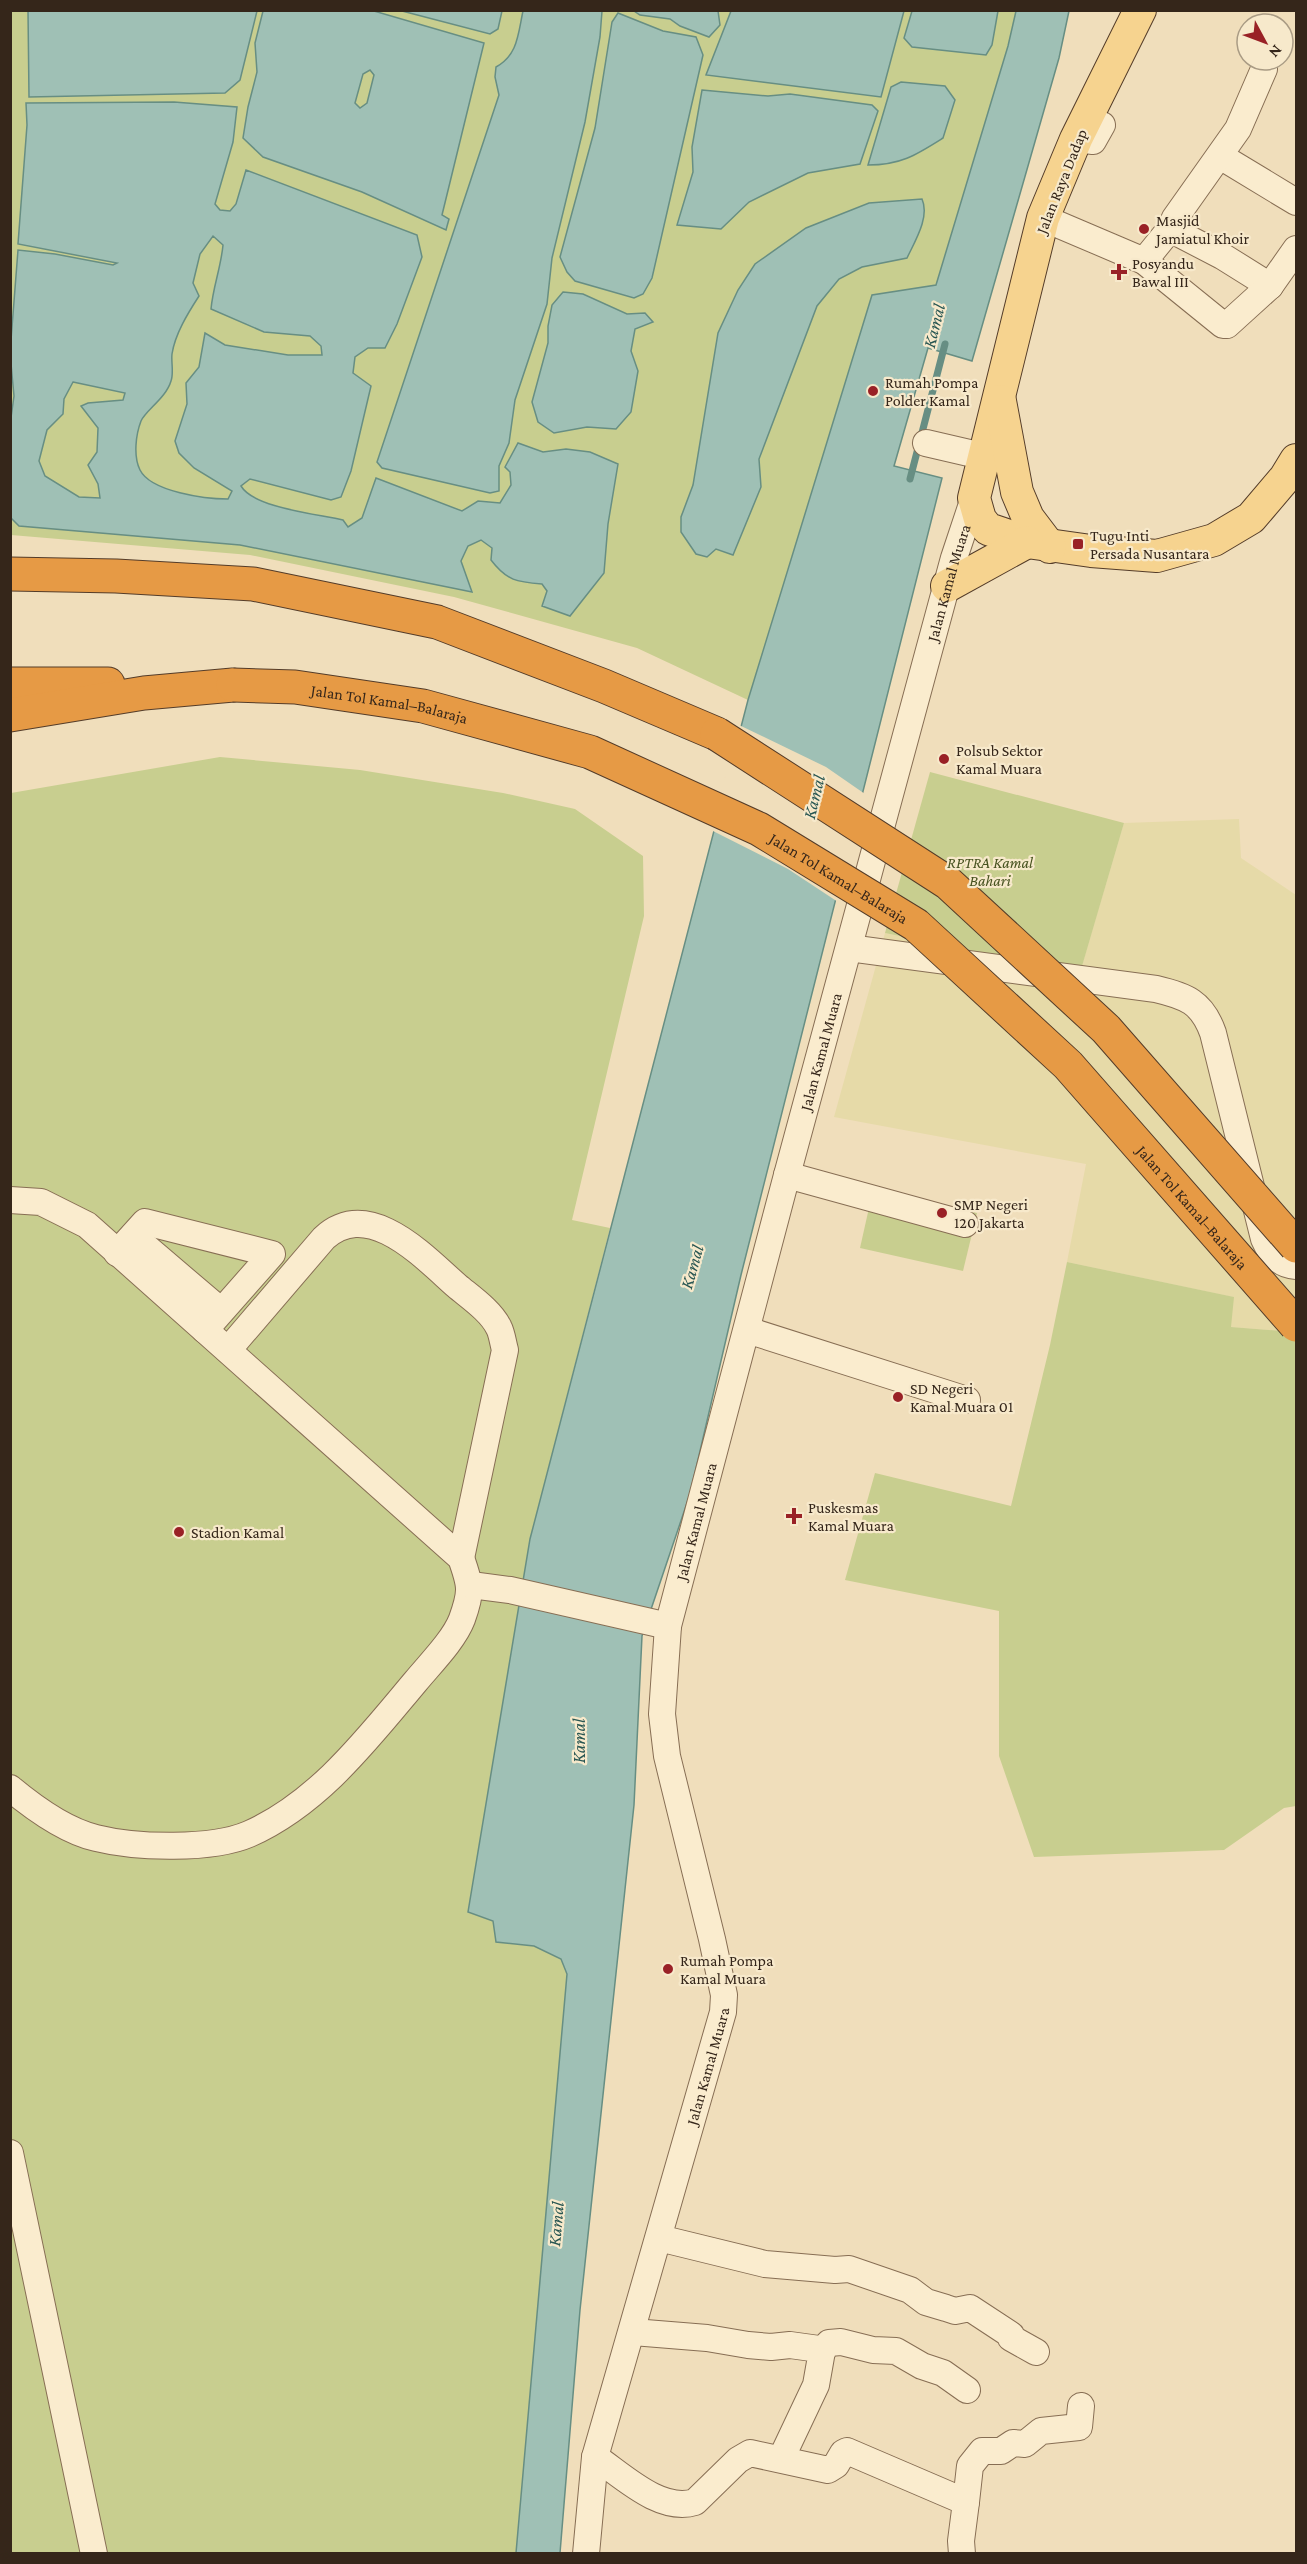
<svg xmlns="http://www.w3.org/2000/svg" width="1307" height="2564" viewBox="0 0 1307 2564" font-family="'Crimson Pro',serif">
<style>
.farmland{fill:#e6daa8}
.green{fill:#c8ce8f}
.water{fill:#9fc0b5;stroke:#678e83;stroke-width:1.5;fill-rule:evenodd}
.pier{fill:#f0debb}
.lines{fill:none;stroke-linecap:round;stroke-linejoin:round}
.stream{stroke:#678e83;stroke-width:7}
.minor-casing{stroke:#876e54;stroke-width:28}
.major-casing{stroke:#543c29;stroke-width:34}
.highway-casing{stroke:#543c29;stroke-width:35}
.minor{stroke:#faecce;stroke-width:26}
.major{stroke:#f6d38f;stroke-width:32}
.highway{stroke:#e69a45;stroke-width:33}
.highway-bridge-casing{stroke:#543c29;stroke-width:35;stroke-linecap:butt}
.highway-bridge{stroke:#e69a45;stroke-width:33}
.poi-dot{fill:#992126;stroke:#f7e9cb;stroke-width:2}
.labels{text-anchor:middle;stroke-width:4.5;stroke-linejoin:round;paint-order:stroke}
.street-label{font-size:16px;fill:#35261a;stroke:#f7e9cb}
.poi-label{font-size:16px;fill:#35261a;stroke:#f7e9cb;text-anchor:start}
.park-label{font-size:16px;font-style:italic;fill:#485320;stroke:#f7e9cb}
.water-label{font-size:18px;font-style:italic;fill:#285652;stroke:#f7e9cb}
</style>
<rect width="100%" height="100%" fill="#f0debb"/>
<path class="farmland" d="M1239,819L1241,858L1296,895V1332L1230,1327L1233,1297L1067,1262L1086,1164L834,1117L885,933L1080,972L1124,823Z"/>
<g class="green">
<path d="M10,11H1016L1008,46L936,285L872,295L748,700L637,648L454,597L250,555L11,535Z"/>
<path d="M220,757L360,770L503,793L575,809L643,856L644,916L572,1220L610,1228L530,1539L468,1912L493,1921L496,1942L534,1946L561,1959L567,1974L516,2553H11V793Z"/>
<path d="M930,772L1124,823L1080,973L885,933Z"/>
<path d="M873,1190L977,1213L963,1271L860,1248Z"/>
<path d="M1067,1262L1234,1297L1231,1327L1296,1332V1806L1284,1808L1224,1850L1034,1857L999,1756V1611L845,1580L875,1473L1011,1506L1050,1345Z"/>
</g>
<g class="water">
<path d="M28,11V10L257,11L240,80L225,93L29,97Z"/>
<path d="M263,11H374L484,43L442,215L449,219L446,230L362,192L263,157L243,138L248,107L257,72L255,43ZM370,70L374,75L367,103L360,108L355,103L363,74Z"/>
<path d="M402,11L502,10V11L498,29L490,34Z"/>
<path d="M523,11H602L600,37L585,122L552,258L547,304L515,400L509,443L499,466V491L490,493L382,468L377,462L499,95L495,77L496,67C518,55 518,34 523,11Z"/>
<path d="M634,11H718L720,25L709,37L680,26L670,19L640,15Z"/>
<path d="M731,11H904L881,97L706,75Z"/>
<path d="M912,11H998L992,45L986,55L912,47L904,38Z"/>
<path d="M1016,11H1069L1059,58L972,361L928,348L894,466L942,478L741,1275L690,1494L642,1636L634,1805L580,2310L560,2553H516L567,1974L561,1959L534,1946L496,1942L493,1921L468,1912L530,1539L748,700L872,295L936,285L1008,46Z"/>
<path d="M618,13L663,31L696,37L703,55L652,278L643,294L634,298L575,281L567,272L560,257L595,128L612,22Z"/>
<path d="M901,82L945,86L955,100L943,138C916,155 901,165 868,165L891,87Z"/>
<path d="M702,90L768,96L790,94L872,105L878,111L860,164L808,173L749,202L721,229L677,225L693,172L692,147Z"/>
<path d="M174,102L237,107L233,142L215,204L220,210L230,211L236,204L246,170L417,235L422,257L397,324L385,348H368L355,357L353,373L371,386L351,471L341,497L331,500L250,479L241,486C254,508 317,514 343,520L348,527L362,518L376,478L462,511L478,501L500,503L511,485L510,472L505,467L518,443L543,452L566,449L590,452L618,464L608,524L604,573L570,616L542,606L547,591L542,584C517,582 507,581 491,560L492,548L481,540L468,546L461,561L472,592L240,545L19,526L11,518L10,425L14,396L10,353L18,250L55,254L113,265L117,263L18,244L27,125L26,103ZM213,236L223,245C221,267 213,287 211,309L264,332L310,336L321,346L322,355H288L225,345L205,333L199,367L186,383L187,404L175,441L179,453L194,468L232,491L228,499C206,499 151,492 140,470C133,456 136,434 141,421C146,410 166,398 171,381C174,373 171,362 172,354C175,334 188,313 199,296L193,283L200,254ZM73,382L125,393L123,400L88,403L81,406L98,428L97,452L88,465L98,484L100,498L79,497L45,476L39,461L47,430L63,414L64,399Z"/>
<path d="M922,199C930,217 915,241 907,258L862,267L839,279L817,306L759,459L761,487L733,555L716,549L707,557L696,554L681,532V517L693,485L718,333L738,290L755,264L806,228L869,203Z"/>
<path d="M563,292L583,294L627,314L645,313L653,322L635,329L631,351L638,371L631,412L616,429L587,427L554,433L538,422L532,402L548,343V326L552,305Z"/>
</g>
<path class="pier" d="M739,725L826,767L865,794L838,902L788,869L711,830Z"/>
<g class="lines">
<path class="stream" d="M910,479L945,344"/>
<g class="minor-casing">
<g id="minor">
<path d="M1076,139L1093,141L1102,125"/>
<path d="M1220,156L1296,202"/>
<path d="M1043,218L1144,261L1170,229L1175,218L1238,129L1264,69"/>
<path d="M1170,229L1222,256L1270,286"/>
<path d="M1144,261L1223,325H1227L1270,286L1296,249"/>
<path d="M926,443L982,456"/>
<path d="M849,948L1156,989C1186,996 1202,1002 1213,1033L1264,1239C1270,1253 1280,1265 1296,1266"/>
<path d="M787,1175L965,1224"/>
<path d="M10,1200L41,1202L87,1225L461,1558C471,1586 472,1591 462,1619C454,1640 430,1664 416,1681C368,1738 319,1803 249,1834C212,1850 136,1848 96,1838C66,1831 34,1808 10,1788"/>
<path d="M133,1236L221,1311"/>
<path d="M117,1253L145,1222L272,1254L205,1330"/>
<path d="M747,1330L967,1400"/>
<path d="M228,1350L324,1238C369,1197 423,1256 457,1286C470,1297 491,1311 499,1328C502,1334 503,1343 505,1350L461,1558"/>
<path d="M471,1585L510,1590L668,1626"/>
<path d="M10,2153L94,2554"/>
<path d="M659,2238L765,2264L835,2270L849,2269L910,2290L926,2302L946,2308L955,2311L970,2308L1011,2335V2338L1036,2352"/>
<path d="M633,2332L707,2338L748,2345L771,2347L790,2345L819,2349L822,2351L816,2385L781,2459"/>
<path d="M822,2351L829,2343L841,2342L873,2350L896,2351L922,2366L943,2373L967,2390"/>
<path d="M595,2457C622,2475 660,2513 695,2502L738,2460L750,2453L828,2470L836,2465L843,2453L847,2451L966,2502L961,2541L962,2554"/>
<path d="M966,2502L970,2466L982,2451H1001L1013,2443L1025,2444L1041,2431L1079,2427L1081,2406"/>
<path id="s1" d="M586,2554L595,2457L723,2012L724,1995L712,1939L667,1756L662,1714L668,1626L787,1175L954,558L974,498"/>
</g>
</g>
<g class="major-casing">
<g id="major">
<path d="M1140,10L1076,139L1043,218L974,498L980,519L988,529L1027,542L1091,551L1157,556L1214,540L1251,518L1285,478L1296,460"/>
<path d="M1000,401L1017,492L1028,518L1050,547"/>
<path d="M947,586L1027,542"/>
</g>
</g>
<g class="highway-casing">
<g id="highway">
<path d="M10,574L116,576L253,584L437,622L604,686L717,734"/>
<path d="M10,684H108"/>
<path d="M10,715L144,693L233,685"/>
</g>
</g>
<use href="#minor" class="minor"/>
<use href="#major" class="major"/>
<use href="#highway" class="highway"/>
<g class="highway-bridge-casing">
<g id="highway-bridge">
<path id="s2" d="M233,685L295,687L423,706L590,752L759,829L916,925L1068,1065L1296,1325"/>
<path d="M717,734L948,883L1106,1029L1296,1246"/>
</g>
</g>
<use href="#highway-bridge" class="highway-bridge"/>
</g>
<g class="poi-dot">
<circle cx="1144" cy="229" r="6"/>
<path d="M1116 263h6v6h6v6h-6v6h-6v-6h-6v-6h6z"/>
<circle cx="873" cy="391" r="6"/>
<rect x="1072" y="538" width="12" height="12" rx="3"/>
<circle cx="944" cy="759" r="6"/>
<circle cx="942" cy="1213" r="6"/>
<circle cx="898" cy="1397" r="6"/>
<path d="M791 1507h6v6h6v6h-6v6h-6v-6h-6v-6h6z"/>
<circle cx="179" cy="1532" r="6"/>
<circle cx="668" cy="1969" r="6"/>
</g>
<g class="labels">
<g class="street-label">
<text transform="translate(1061 181) rotate(-68)" y="6">Jalan Raya Dadap</text>
<text dy="6" stroke="none"><textPath href="#s1" startOffset="2034">Jalan Kamal Muara</textPath></text>
<text dy="6" stroke="none"><textPath href="#s2" startOffset="158">Jalan Tol Kamal–Balaraja</textPath></text>
<text dy="6" stroke="none"><textPath href="#s2" startOffset="644">Jalan Tol Kamal–Balaraja</textPath></text>
<text dy="6" stroke="none"><textPath href="#s1" startOffset="1548">Jalan Kamal Muara</textPath></text>
<text dy="6" stroke="none"><textPath href="#s2" startOffset="1130">Jalan Tol Kamal–Balaraja</textPath></text>
<text dy="6" stroke="none"><textPath href="#s1" startOffset="1062">Jalan Kamal Muara</textPath></text>
<text dy="6" stroke="none"><textPath href="#s1" startOffset="504">Jalan Kamal Muara</textPath></text>
</g>
<g class="poi-label">
<text x="1156" y="226">Masjid<tspan x="1156" dy="18">Jamiatul Khoir</tspan></text>
<text x="1132" y="269">Posyandu<tspan x="1132" dy="18">Bawal III</tspan></text>
<text x="885" y="388">Rumah Pompa<tspan x="885" dy="18">Polder Kamal</tspan></text>
<text x="1090" y="541">Tugu Inti<tspan x="1090" dy="18">Persada Nusantara</tspan></text>
<text x="956" y="756">Polsub Sektor<tspan x="956" dy="18">Kamal Muara</tspan></text>
<text x="954" y="1210">SMP Negeri<tspan x="954" dy="18">120 Jakarta</tspan></text>
<text x="910" y="1394">SD Negeri<tspan x="910" dy="18">Kamal Muara 01</tspan></text>
<text x="808" y="1513">Puskesmas<tspan x="808" dy="18">Kamal Muara</tspan></text>
<text x="191" y="1538">Stadion Kamal</text>
<text x="680" y="1966">Rumah Pompa<tspan x="680" dy="18">Kamal Muara</tspan></text>
</g>
<g class="park-label">
<text x="990" y="868">RPTRA Kamal<tspan x="990" dy="18">Bahari</tspan></text>
</g>
<g class="water-label">
<text transform="translate(934 326) rotate(-76)" y="6">Kamal</text>
<text transform="translate(814 797) rotate(-76)" y="6">Kamal</text>
<text transform="translate(692 1267) rotate(-74)" y="6">Kamal</text>
<text transform="translate(579 1741) rotate(-90)" y="6">Kamal</text>
<text transform="translate(556 2224) rotate(-85)" y="6">Kamal</text>
</g>
</g>
<rect width="1307" height="2564" fill="none" stroke="#35261a" stroke-width="24"/>
<g transform="translate(1265 42) rotate(131)"><circle r="28" fill="#f7e9cb" stroke="#a99b84" stroke-width="1.5"/>
<path d="M0-4.5L10 22L0 15L-10 22Z" fill="#992126"/>
<text y="-9" font-size="16" font-weight="bold" text-anchor="middle" fill="#35261a">N</text>
</g>
</svg>
